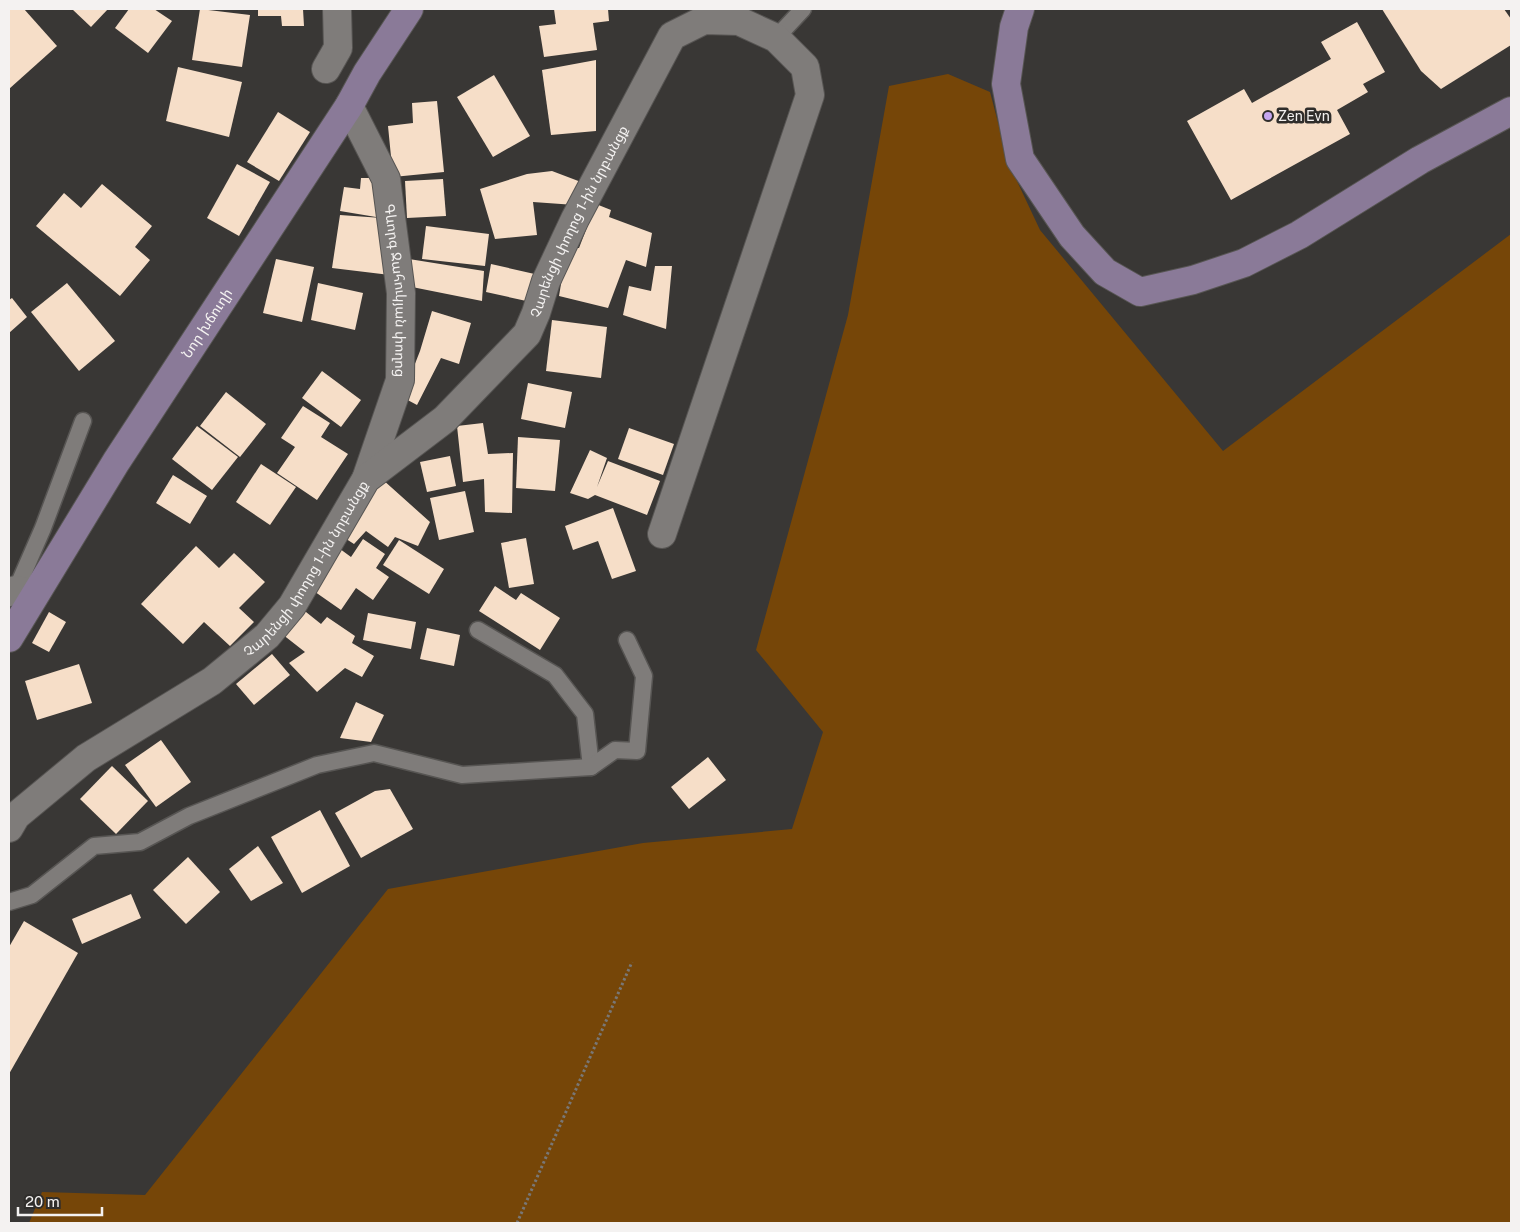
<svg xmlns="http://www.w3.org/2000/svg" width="1520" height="1232" viewBox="0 0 1520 1232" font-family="'Public Sans','Noto Sans Armenian',sans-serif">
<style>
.green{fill:#764608}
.building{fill:#f6dec8}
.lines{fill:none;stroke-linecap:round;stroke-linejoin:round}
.lane-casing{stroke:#575553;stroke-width:19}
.street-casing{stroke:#575553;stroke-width:30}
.secondary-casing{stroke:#575553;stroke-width:30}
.path{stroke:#797776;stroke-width:3;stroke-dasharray:2.5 2.5;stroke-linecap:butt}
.lane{stroke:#7f7c7a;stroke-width:16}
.street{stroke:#7f7c7a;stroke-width:28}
.secondary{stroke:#8a7a98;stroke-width:28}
.poi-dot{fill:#c6a6f0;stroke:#2f2d2b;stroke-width:2}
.labels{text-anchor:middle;stroke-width:5;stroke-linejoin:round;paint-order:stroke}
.poi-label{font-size:14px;fill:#f4f2f1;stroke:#2f2d2b;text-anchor:start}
.street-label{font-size:14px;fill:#f4f2f1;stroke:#2f2d2b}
</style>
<rect width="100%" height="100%" fill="#393735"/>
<path class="green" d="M948,74L990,92L1009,164L1040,230L1223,451L1511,234V1223H29L42,1192L145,1195L388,889L643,843L792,829L823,732L756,650L848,315L889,86Z"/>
<g class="building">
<path d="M9,9H24L57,46L9,89Z"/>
<path d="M72,9H108L91,27Z"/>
<path d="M129,9H154L172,21L148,53L115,28Z"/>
<path d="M200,9L250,15L242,67L192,60Z"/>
<path d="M258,9H303L304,26H282L281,16H258Z"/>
<path d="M554,9H608L609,21L593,23L597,50L544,57L539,26L556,24Z"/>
<path d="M1382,9H1504L1511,19V45L1441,89L1421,71Z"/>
<path d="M1357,22L1385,72L1363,84L1368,92L1337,110L1350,134L1231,200L1187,121L1244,89L1252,103L1331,59L1321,42Z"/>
<path d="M596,60V131L551,135L542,70Z"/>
<path d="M178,67L242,82L229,137L166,121Z"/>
<path d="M494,75L530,136L493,157L457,97Z"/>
<path d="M437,101L444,172L393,177L388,126L413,123L412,103Z"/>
<path d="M278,112L310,132L279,181L247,162Z"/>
<path d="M237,164L270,182L239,236L207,218Z"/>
<path d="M552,171L581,182L575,205L533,202L537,235L495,239L480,189L527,174Z"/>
<path d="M361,178H379L390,275L332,268L340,215L382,218L340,211L344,187L360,189Z"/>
<path d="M443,179L446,216L407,218L405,181Z"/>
<path d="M102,184L152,226L135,247L150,260L120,296L36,226L64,193L81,208Z"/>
<path d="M596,204L611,210L609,217L652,233L646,267L626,260L608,308L559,296L567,248H579Z"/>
<path d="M426,226L489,234L485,266L422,259Z"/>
<path d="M276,259L314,267L302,322L263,313Z"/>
<path d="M409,259L484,271L482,301L412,287Z"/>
<path d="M491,264L539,275L531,302L486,292Z"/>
<path d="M655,266H672L666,329L623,315L629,286L651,291Z"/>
<path d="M67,283L115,341L79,371L31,312Z"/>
<path d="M318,283L363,293L355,330L311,320Z"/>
<path d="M12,298L27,317L9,333V300Z"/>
<path d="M432,311L471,323L459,364L441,358L417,405L402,397L420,351Z"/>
<path d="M552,320L607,327L601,378L546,371Z"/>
<path d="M322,371L361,400L341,427L302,398Z"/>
<path d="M528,383L572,392L565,428L521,419Z"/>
<path d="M226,392L266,424L240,457L200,426Z"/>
<path d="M303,406L330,423L321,437L348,454L317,500L277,473L295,447L281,438Z"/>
<path d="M483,423L488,454L513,453L512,513L485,512L484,479L463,482L457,426Z"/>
<path d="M197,426L238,457L212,490L172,459Z"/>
<path d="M629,428L674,444L663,475L618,459Z"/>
<path d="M518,437L560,440L555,491L516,488Z"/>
<path d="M590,450L607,458L597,487L608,461L660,481L647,515L595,495L588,499L570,493Z"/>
<path d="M450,456L456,486L427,492L420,462Z"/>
<path d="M261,464L296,487L270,525L236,502Z"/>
<path d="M173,475L207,496L190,524L156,503Z"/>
<path d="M382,479L430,522L418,546L395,537L388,547L366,531L354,544L340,535Z"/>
<path d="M465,491L474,532L439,540L430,498Z"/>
<path d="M613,508L636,571L612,579L598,541L573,550L565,526Z"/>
<path d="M526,538L534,584L509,588L501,543Z"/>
<path d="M363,539L385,554L376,568L389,577L373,600L356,588L341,610L308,587L336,546L351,557Z"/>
<path d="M399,540L444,569L429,594L383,565Z"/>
<path d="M196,546L219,568L234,553L265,582L239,608L254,622L230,646L204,622L183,644L141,604Z"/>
<path d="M495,586L516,600L521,593L560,618L540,650L479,611Z"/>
<path d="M301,608L321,624L327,617L355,636L352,643L374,656L362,677L345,668L317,692L289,663L305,652L282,634Z"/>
<path d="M49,612L66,622L49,652L32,643Z"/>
<path d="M368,613L416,622L411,649L363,640Z"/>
<path d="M427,628L460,635L454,666L420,659Z"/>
<path d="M272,654L290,675L254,705L236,684Z"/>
<path d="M79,664L92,703L37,720L25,681Z"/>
<path d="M356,702L384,715L371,742L340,738Z"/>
<path d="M161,740L191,782L156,807L125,765Z"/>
<path d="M708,757L726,780L689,809L671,787Z"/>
<path d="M112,766L148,801L116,834L80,799Z"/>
<path d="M390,789L413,829L361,858L335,813L375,791Z"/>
<path d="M320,810L350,866L302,893L271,837Z"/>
<path d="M258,846L283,883L251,901L229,869Z"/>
<path d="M188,857L220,892L186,924L153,890Z"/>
<path d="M131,894L141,918L82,944L72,919Z"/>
<path d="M24,921L78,953L9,1074V947Z"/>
</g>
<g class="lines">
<g class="lane-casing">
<g id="lane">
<path d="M776,38L803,9"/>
<path d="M16,590L43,528L83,421"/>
<path d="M478,630L555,675L585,714L591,767"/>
<path d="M9,902L32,895L94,846L140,842L189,816L317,765L374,753L462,775L591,767L615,750L637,751L644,676L627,640"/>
</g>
</g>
<g class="street-casing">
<g id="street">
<path d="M326,69L338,48L337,9"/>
<path id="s1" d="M349,106L386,179L401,293L400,380L366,479"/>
<path d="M9,592L16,590L35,594"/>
<path id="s2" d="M9,828L16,816L86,758L212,681L267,636L292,606L366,479L445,419L527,334L536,313L546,281L575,219L672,36L704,20L739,21L776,38L805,67L810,95L662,534"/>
</g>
</g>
<g class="secondary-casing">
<g id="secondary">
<path d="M1020,9L1014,27L1006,84L1020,159L1072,236L1105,272L1140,292L1193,280L1244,263L1299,235L1420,160L1511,111"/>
<path id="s3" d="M9,638L116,462L349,106L367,73L409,9"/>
</g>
</g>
<path class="path" d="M517,1223L632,962"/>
<use href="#lane" class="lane"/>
<use href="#street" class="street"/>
<use href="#secondary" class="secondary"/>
</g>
<circle class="poi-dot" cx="1268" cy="116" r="5"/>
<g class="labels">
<g class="poi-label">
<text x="1278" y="121">Zen Evn</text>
</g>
<g class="street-label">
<text dy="5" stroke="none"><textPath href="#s2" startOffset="851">Չարենցի փողոց 1-ին նրբանցք</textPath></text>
<text dy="5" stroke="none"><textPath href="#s1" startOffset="194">Գևորգ Ջահուկյան փողոց</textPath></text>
<text dy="5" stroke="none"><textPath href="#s3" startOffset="372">Նոր խճուղի</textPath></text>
<text dy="5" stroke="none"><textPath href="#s2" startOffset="401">Չարենցի փողոց 1-ին նրբանցք</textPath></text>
</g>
</g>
<rect width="1520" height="1232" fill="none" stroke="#f4f2f1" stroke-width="20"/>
<path d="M18 1207v8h84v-8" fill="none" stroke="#f4f2f1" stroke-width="2.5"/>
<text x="25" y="1207" font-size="15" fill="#f4f2f1" stroke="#2f2d2b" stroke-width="4" paint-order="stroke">20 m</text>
</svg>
